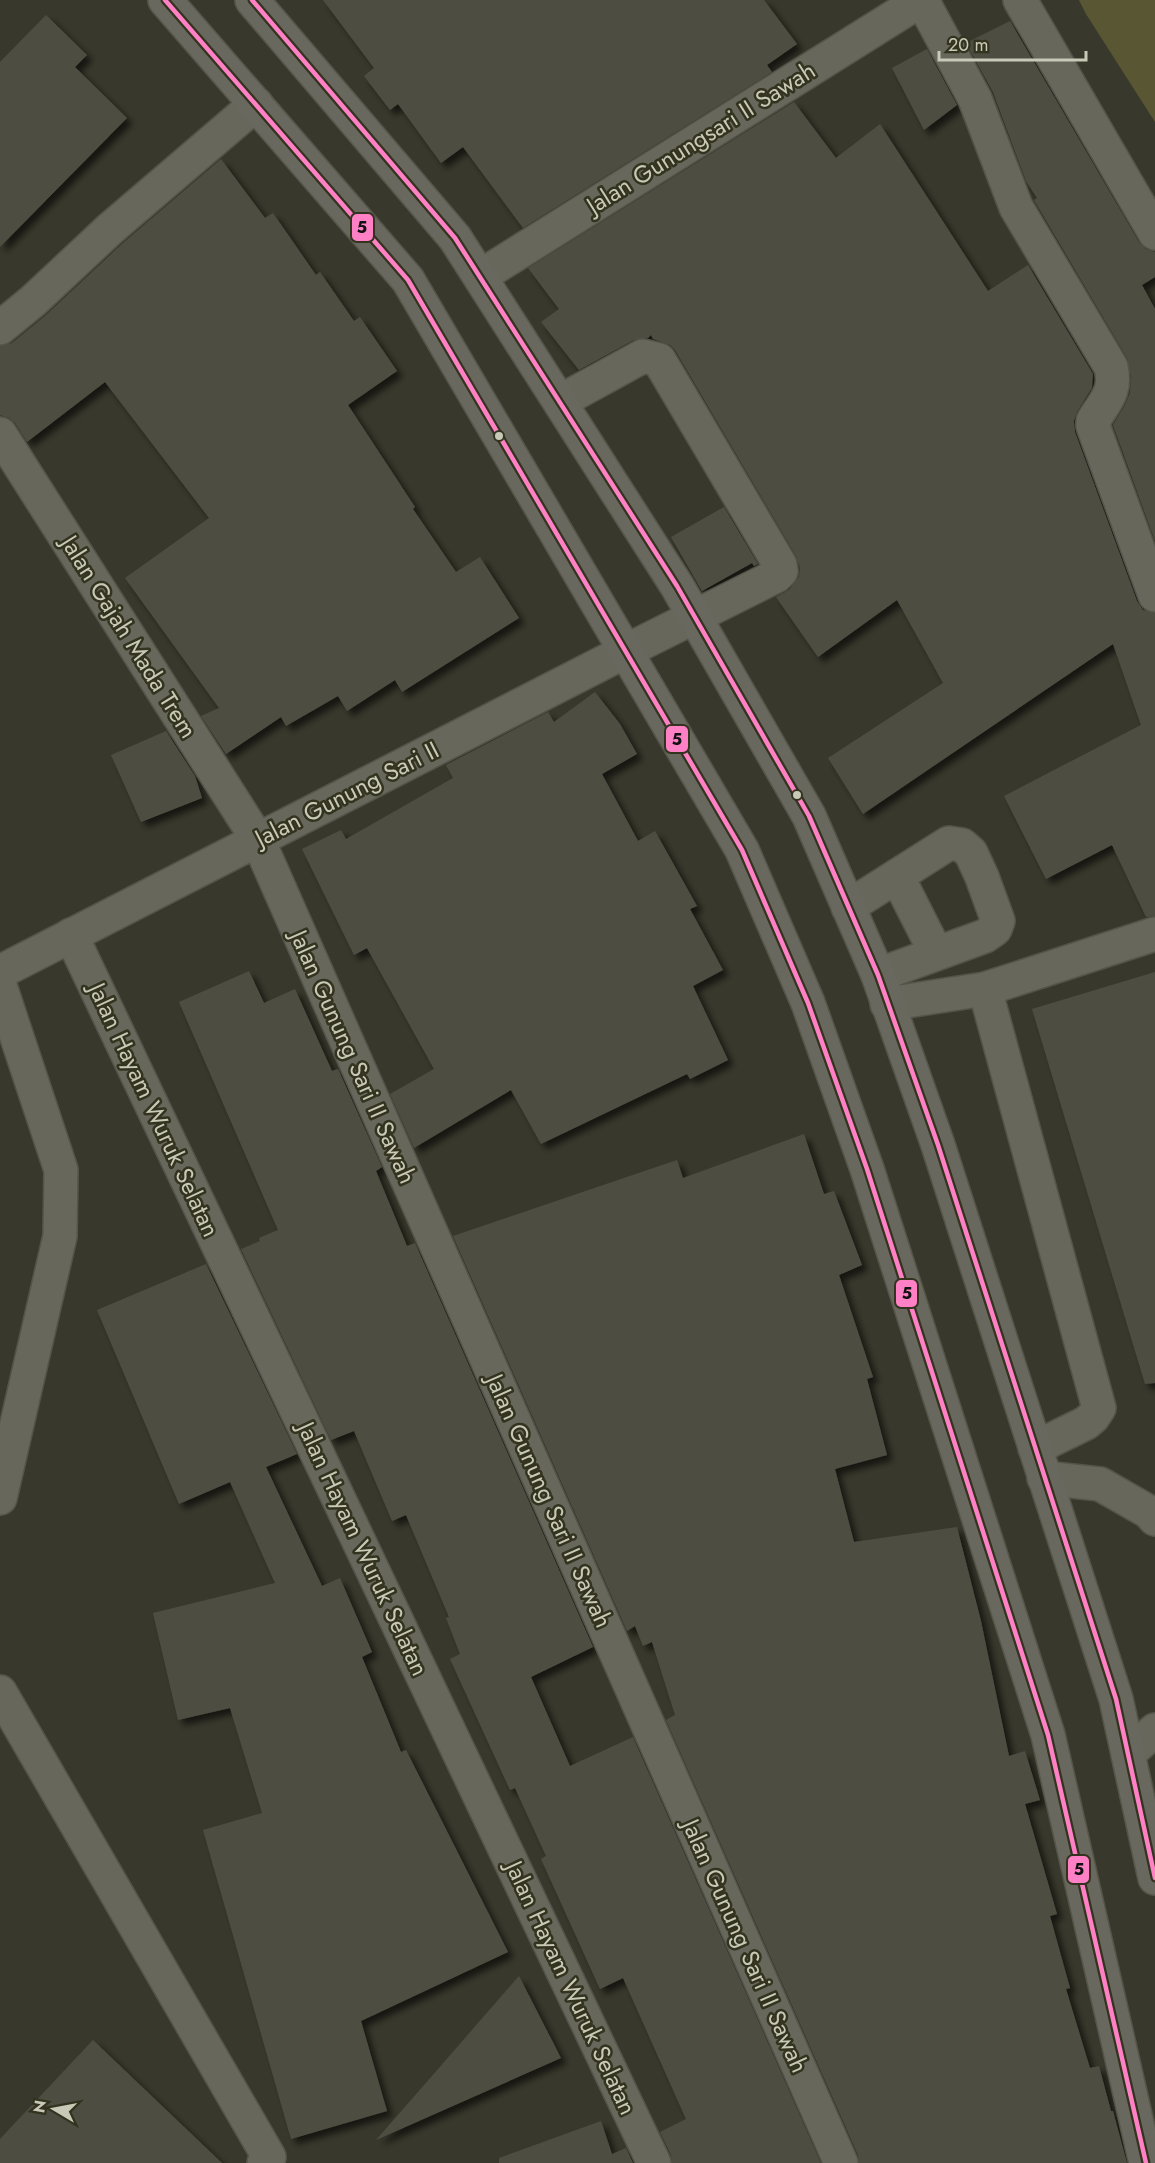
<svg xmlns="http://www.w3.org/2000/svg" width="1155" height="2163" viewBox="0 0 1155 2163" font-family="Jost,sans-serif">
<style>
.water{fill:#595733}
.building{fill:#4e4e43;filter:url(#shadow)}
.lines{fill:none;stroke-linecap:round;stroke-linejoin:round}
.minor-casing{stroke:#55544b;stroke-width:36}
.major-casing{stroke:#55554a;stroke-width:36}
.minor{stroke:#67675c;stroke-width:33}
.major{stroke:#68685f;stroke-width:33}
.bus-1-casing{stroke:#33331f;stroke-width:9}
.bus-1{stroke:#ff80c5;stroke-width:4.5}
.bus-dot{fill:#c9c9b7;stroke:#33331f;stroke-width:2}
.labels{text-anchor:middle;stroke-width:5;stroke-linejoin:round;paint-order:stroke}
.street-label{font-size:24px;fill:#c9c9b7;stroke:#33331f}
.line-badge{stroke:#33331f;stroke-width:2}
.pale-badge-label{font-size:16px;text-anchor:middle;font-weight:bold;fill:#111}
</style>
<defs>
<filter id="shadow"><feDropShadow dx="5.5" dy="5.5" stdDeviation="3" flood-color="#0009"/></filter>
</defs>
<rect width="100%" height="100%" fill="#39382c"/>
<path class="water" d="M1079,0H1155V122L1086,14Z"/>
<g class="building">
<path d="M323,0H764L797,44L767,65L772,72L523,228L463,147L441,163L398,104L390,110L364,76L374,68Z"/>
<path d="M46,15L87,55L75,67L127,118L0,247V62Z"/>
<path d="M1010,21L1139,242L1146,249L1155,252V277L1142,285L1155,309V541L1113,425L1125,405L1130,393L1131,376L1127,358L1034,200L1037,198L1026,181L993,92L966,43Z"/>
<path d="M927,49L957,105L924,130L892,68Z"/>
<path d="M794,102L836,158L880,124L988,291L1028,265L1093,374L1092,388L1077,412L1074,421L1075,432L1137,601L1143,610L1155,613V916L1146,917L1112,845L1046,879L1004,796L1141,725L1113,644L863,814L828,758L943,683L897,600L818,657L776,597L789,590L799,577L800,568L796,556L675,350L670,345L653,339L651,335L648,338L634,340L579,370L541,322L559,309L528,268Z"/>
<path d="M221,159L265,218L273,213L316,275L320,272L354,321L360,317L397,371L348,405L415,507L413,509L456,572L480,557L519,618L402,692L395,680L347,711L338,696L286,726L281,717L226,754L201,716L219,708L125,578L209,518L105,382L27,442L15,423L9,418L0,415V346L12,343L45,316L123,243Z"/>
<path d="M724,507L758,564L754,566L752,563L702,591L671,537Z"/>
<path d="M595,692L620,724L637,754L602,774L638,841L655,831L697,906L690,909L723,970L693,986L728,1060L690,1079L687,1074L541,1144L511,1090L414,1148L390,1094L434,1069L367,948L354,955L302,849L341,830L346,839L453,778L446,765L548,712L554,722Z"/>
<path d="M166,731L195,776L202,798L141,822L111,755Z"/>
<path d="M249,971L264,1003L295,989L332,1071L338,1069L382,1167L376,1171L407,1246L415,1243L593,1647L531,1677L570,1766L633,1737L821,2163H672L671,2155L660,2132L686,2119L623,1978L600,1989L541,1859L546,1856L515,1788L510,1790L450,1659L460,1654L446,1618L449,1617L406,1515L392,1521L354,1431L331,1440L241,1249L260,1241L259,1238L278,1230L179,1002Z"/>
<path d="M1155,972V1383L1145,1384L1032,1009Z"/>
<path d="M804,1134L824,1194L834,1191L862,1265L839,1275L873,1377L867,1379L887,1455L835,1469L854,1542L957,1527L981,1621L1009,1756L1025,1751L1040,1800L1025,1804L1057,1914L1050,1916L1070,1988L1066,1989L1090,2068L1099,2066L1111,2111H1113L1127,2163H859L858,2155L666,1720L675,1715L652,1642L643,1646L635,1626L627,1631L453,1236L677,1160L683,1178Z"/>
<path d="M206,1264L297,1454L266,1467L322,1586L340,1578L372,1652L362,1657L401,1752L406,1750L508,1952L361,2021L387,2111L291,2139L203,1830L262,1813L230,1708L178,1720L153,1613L275,1583L230,1482L179,1504L97,1310Z"/>
<path d="M519,1976L561,2058L376,2140L425,2084Z"/>
<path d="M93,2040L222,2163H0V2139Z"/>
<path d="M601,2121L612,2154L626,2148L633,2163H499V2158Z"/>
</g>
<g class="lines">
<g class="minor-casing">
<g id="minor">
<path d="M922,0L975,99L1016,207L1111,367C1117,392 1105,401 1093,421V426L1155,595"/>
<path d="M1020,0L1155,233"/>
<path d="M481,276L921,0"/>
<path d="M0,328L33,301L110,229L256,104"/>
<path d="M0,434L258,840L841,2163"/>
<path d="M897,876L936,953"/>
<path d="M848,907L949,843L962,845L971,853L982,877L998,921L995,929L985,936L878,975"/>
<path d="M71,935L654,2163"/>
<path d="M0,972L626,651L776,576L781,571L780,565L659,360L643,356L561,401"/>
<path d="M0,986L61,1170L60,1236L0,1498"/>
<path d="M985,989L1099,1408L1093,1417L1086,1423L1035,1448"/>
<path d="M887,1004L985,989L1155,934"/>
<path d="M1044,1478L1100,1484L1149,1512L1155,1519"/>
<path d="M0,1692L269,2157L264,2163"/>
<path d="M1128,1754L1155,1730"/>
</g>
</g>
<g class="major-casing">
<g id="major">
<path d="M165,0L408,280L742,850L808,1003L867,1169L1048,1735L1146,2163"/>
<path d="M252,0L455,238L677,586L809,816L878,975L938,1145L1116,1699L1155,1878"/>
</g>
</g>
<use href="#minor" class="minor"/>
<use href="#major" class="major"/>
<g class="bus-1-casing">
<g id="bus-1">
<path d="M165,0L408,280L742,850L808,1003L867,1169L1048,1735L1146,2163"/>
<path d="M252,0L455,238L677,586L809,816L878,975L938,1145L1116,1699L1155,1878"/>
</g>
</g>
<use href="#bus-1" class="bus-1"/>
</g>
<g class="bus-dot">
<circle cx="499" cy="436" r="5"/>
<circle cx="797" cy="795" r="5"/>
</g>
<g class="labels">
<g class="street-label">
<text transform="translate(701 138) rotate(-32)" y="8">Jalan Gunungsari II Sawah</text>
<text transform="translate(129 637) rotate(58)" y="8">Jalan Gajah Mada Trem</text>
<text transform="translate(347 794) rotate(-27)" y="8">Jalan Gunung Sari II</text>
<text transform="translate(353 1057) rotate(66)" y="8">Jalan Gunung Sari II Sawah</text>
<text transform="translate(154 1110) rotate(65)" y="8">Jalan Hayam Wuruk Selatan</text>
<text transform="translate(549 1501) rotate(66)" y="8">Jalan Gunung Sari II Sawah</text>
<text transform="translate(363 1549) rotate(65)" y="8">Jalan Hayam Wuruk Selatan</text>
<text transform="translate(745 1946) rotate(66)" y="8">Jalan Gunung Sari II Sawah</text>
<text transform="translate(571 1988) rotate(65)" y="8">Jalan Hayam Wuruk Selatan</text>
</g>
</g>
<g class="line-badge">
<rect x="351" y="213" width="23" height="29" rx="6" fill="#ff80c5"/>
<rect x="665" y="725" width="24" height="28" rx="6" fill="#ff80c5"/>
<rect x="895" y="1279" width="23" height="29" rx="6" fill="#ff80c5"/>
<rect x="1067" y="1855" width="23" height="29" rx="6" fill="#ff80c5"/>
</g>
<g class="pale-badge-label">
<text x="362" y="233">5</text>
<text x="677" y="745">5</text>
<text x="907" y="1299">5</text>
<text x="1079" y="1875">5</text>
</g>
<g transform="translate(54 2109) rotate(280)" stroke="#33331f" stroke-width="4.5" paint-order="stroke">
<path d="M0-4.5L10 22L0 15L-10 22Z" fill="#c9c9b7"/>
<text y="-9" font-size="16" font-weight="bold" text-anchor="middle" fill="#c9c9b7">N</text>
</g>
<path d="M939 51v9h147v-9" fill="none" stroke="#c9c9b7" stroke-width="3"/>
<text x="948" y="51" font-size="18" fill="#c9c9b7" stroke="#33331f" stroke-width="4.5" paint-order="stroke">20 m</text>
</svg>
